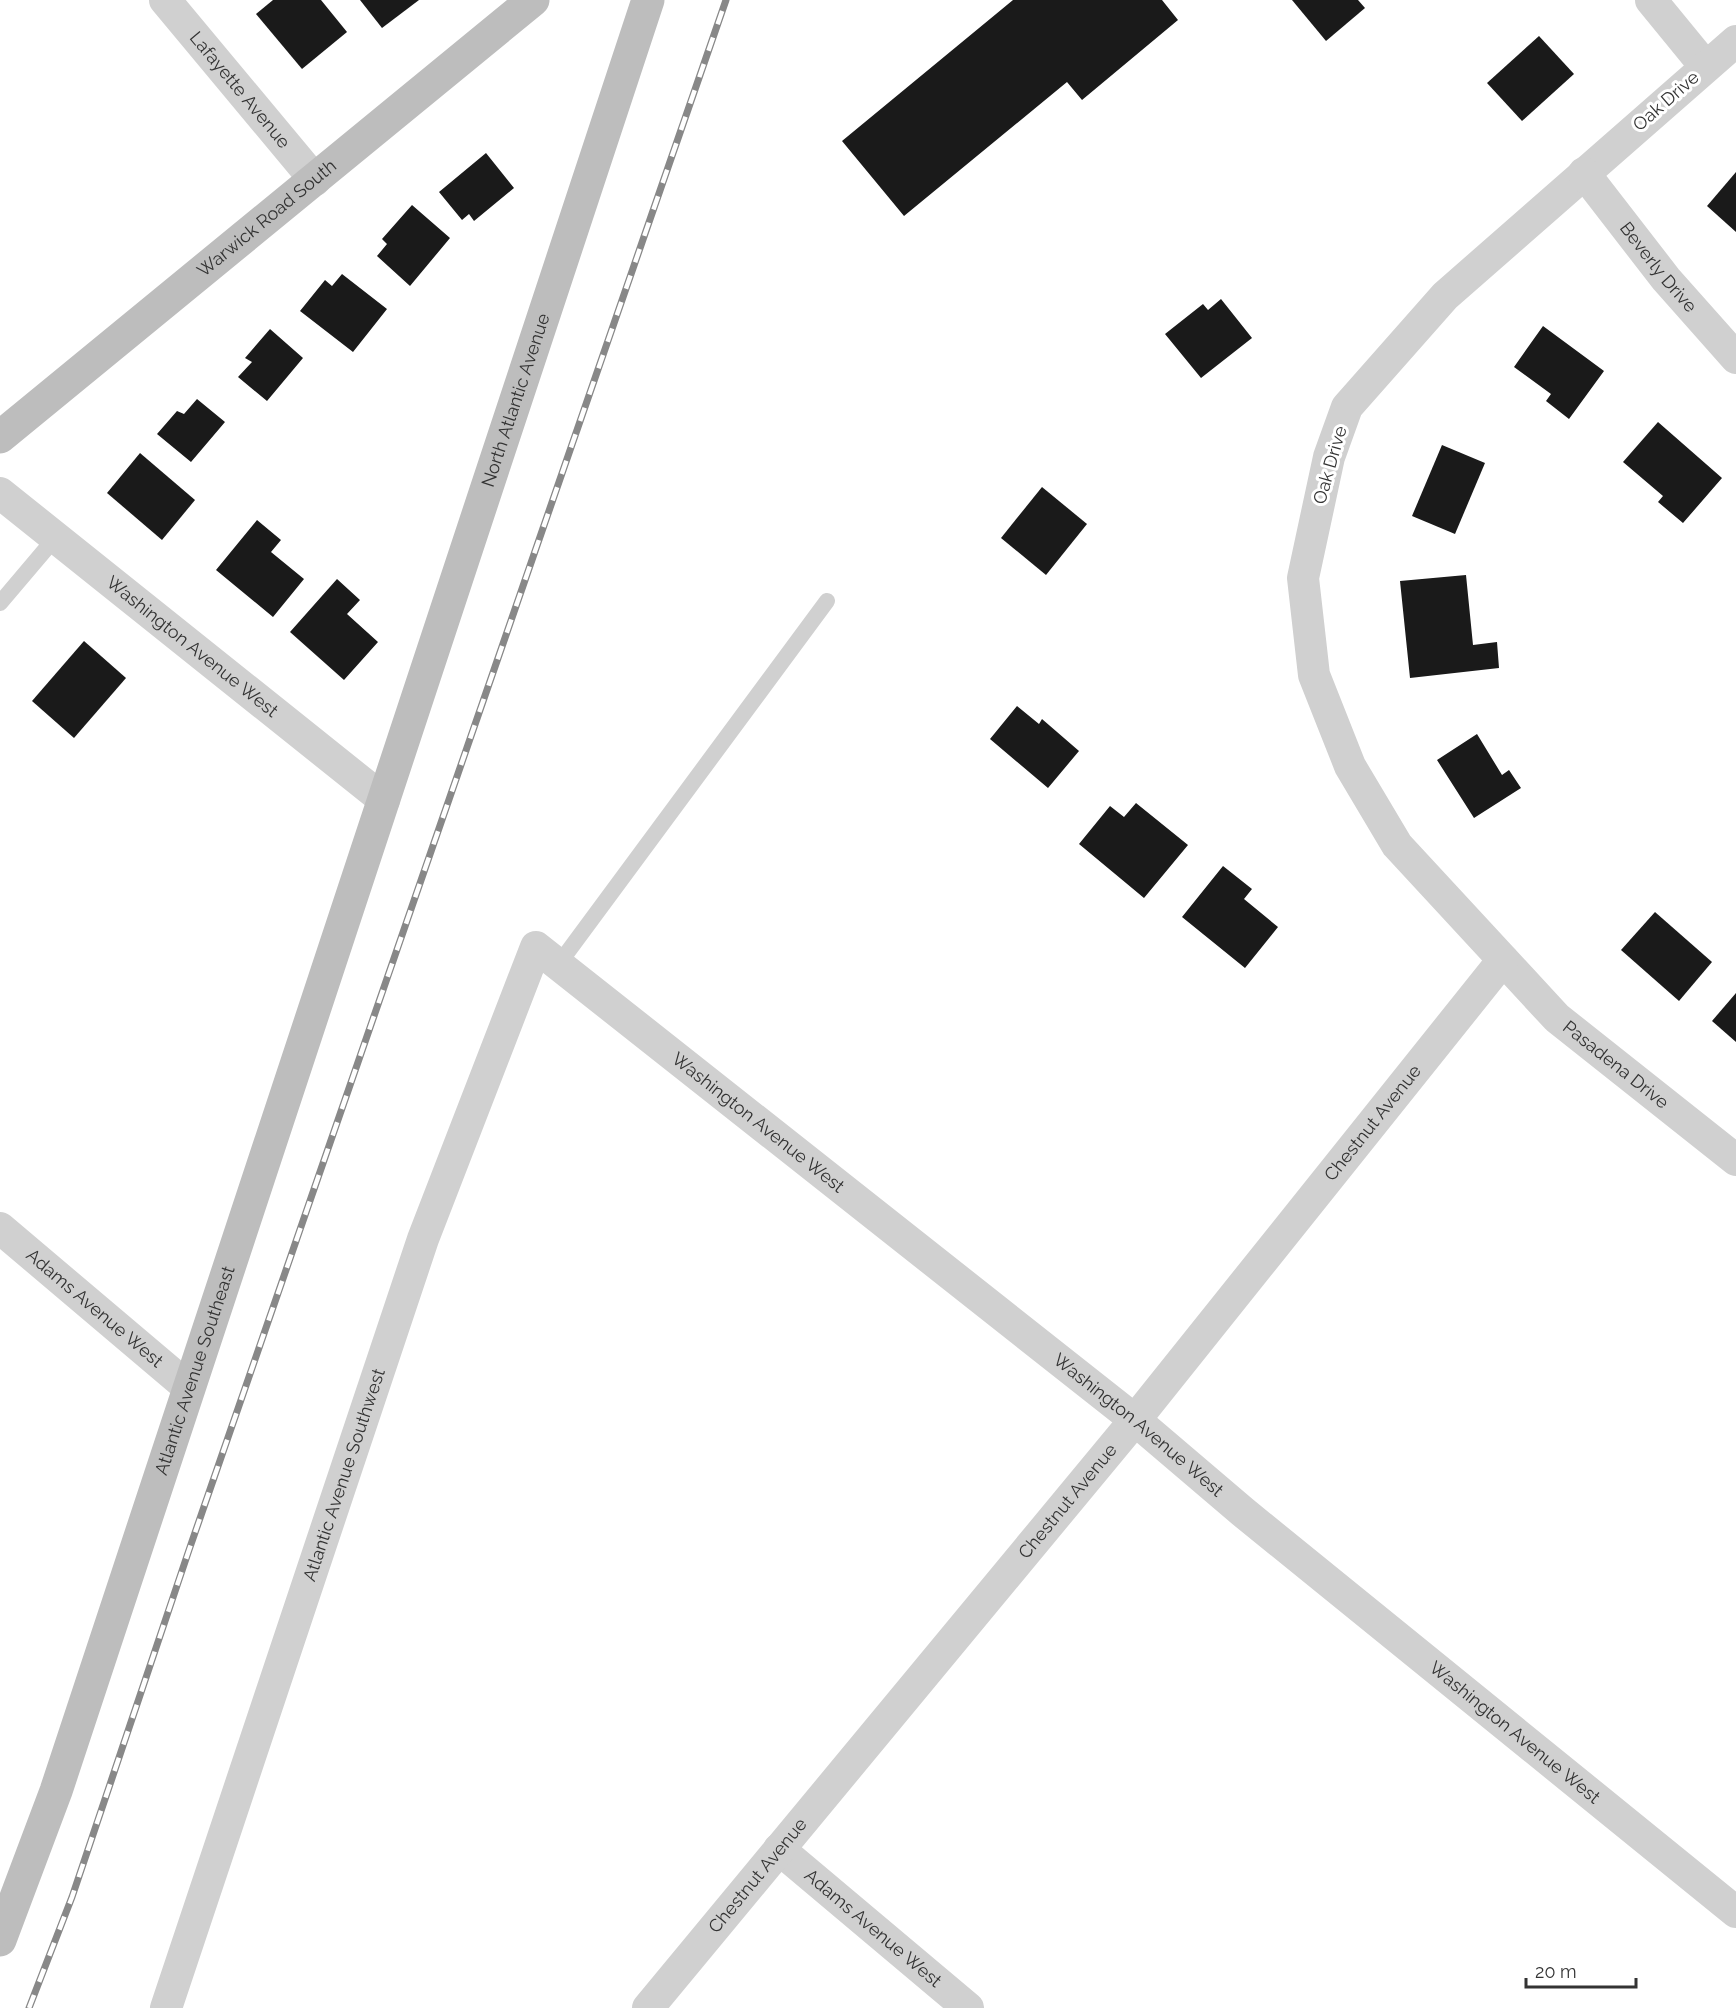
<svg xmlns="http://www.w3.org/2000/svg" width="1736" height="2008" viewBox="0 0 1736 2008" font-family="Raleway,sans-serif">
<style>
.building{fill:#1a1a1a}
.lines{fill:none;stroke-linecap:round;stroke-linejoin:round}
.lane{stroke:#d0d0d0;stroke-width:16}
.street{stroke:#d0d0d0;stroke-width:32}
.secondary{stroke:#bdbdbd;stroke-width:33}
.rail-casing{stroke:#888;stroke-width:7}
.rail{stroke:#fff;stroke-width:4.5;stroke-dasharray:14;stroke-linecap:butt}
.labels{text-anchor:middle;stroke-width:6;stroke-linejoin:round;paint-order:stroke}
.street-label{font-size:18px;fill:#333;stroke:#fff}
</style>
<rect width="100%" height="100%" fill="#fff"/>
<g class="building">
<path d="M273,0H321L347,32L302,69L256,14Z"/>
<path d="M360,0H419L382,28Z"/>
<path d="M1013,0H1162L1178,20L1082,100L1067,82L904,216L842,141Z"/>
<path d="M1292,0H1358L1365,8L1326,41Z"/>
<path d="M1539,36L1574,74L1522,121L1487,83Z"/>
<path d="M486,153L514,188L474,221L469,214L462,220L439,192Z"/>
<path d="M1736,172V232L1707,206Z"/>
<path d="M412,205L450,238L410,286L377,256L387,244L382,239Z"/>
<path d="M342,274L387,309L353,352L300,311L325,280L332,286Z"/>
<path d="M1221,299L1252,338L1201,378L1165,334L1203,304L1208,310Z"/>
<path d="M1543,326L1604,371L1569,419L1546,401L1551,394L1514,367Z"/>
<path d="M270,329L303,358L267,401L238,377L252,362L245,358Z"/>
<path d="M197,399L225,422L191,462L157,434L177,411L184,414Z"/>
<path d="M1658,422L1722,478L1683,523L1658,502L1663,496L1623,462Z"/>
<path d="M1442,445L1485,463L1455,534L1412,516Z"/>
<path d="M140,453L195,500L162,540L107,493Z"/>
<path d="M1042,487L1087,524L1046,575L1001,538Z"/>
<path d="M257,520L281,540L271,552L304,579L273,617L216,570Z"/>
<path d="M1466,575L1473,645L1497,642L1499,668L1410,678L1400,581Z"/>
<path d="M337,579L360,600L347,614L378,642L344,680L290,632Z"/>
<path d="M84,641L126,678L74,738L32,701Z"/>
<path d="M1017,706L1039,724L1042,719L1079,751L1048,788L990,739Z"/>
<path d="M1477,734L1502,775L1509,770L1521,788L1474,818L1437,760Z"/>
<path d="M1136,803L1188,845L1144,898L1079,844L1110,806L1124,817Z"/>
<path d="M1223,866L1252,889L1244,899L1278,927L1245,968L1182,917Z"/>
<path d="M1655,912L1712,962L1679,1001L1621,950Z"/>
<path d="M1736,993V1042L1712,1021Z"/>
</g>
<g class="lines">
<g class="lane">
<path d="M0,603L56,537"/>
<path d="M558,965L827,601"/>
</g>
<g class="street">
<path id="s1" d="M165,0L315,180"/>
<path d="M1651,0L1705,66"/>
<path id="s2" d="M1736,41L1445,296L1347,407L1329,457L1303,578L1314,675L1350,766L1397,845L1557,1018L1736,1160"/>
<path id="s3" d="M1584,173L1666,279L1736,358"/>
<path id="s4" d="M0,493L384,800"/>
<path id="s5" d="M0,1228L189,1388"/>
<path id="s6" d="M779,1849L968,2008"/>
<path id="s7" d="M166,2008L423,1239L536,947L1135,1420L1243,1512L1736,1912"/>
<path id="s8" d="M648,2008L1135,1420L1503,960"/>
</g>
<g class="secondary">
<path id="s9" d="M0,437L533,0"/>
<path id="s10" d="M0,1940L56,1791L648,0"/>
</g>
<g class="rail-casing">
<path id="rail" d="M29,2008L72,1897L189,1550L726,0"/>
</g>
<use href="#rail" class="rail"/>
</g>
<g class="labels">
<g class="street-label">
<text dy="6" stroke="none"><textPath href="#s1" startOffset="117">Lafayette Avenue</textPath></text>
<text transform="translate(1666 101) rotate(-41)" y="6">Oak Drive</text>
<text dy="6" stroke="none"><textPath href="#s9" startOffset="345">Warwick Road South</textPath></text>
<text dy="6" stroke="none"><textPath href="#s3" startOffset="120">Beverly Drive</textPath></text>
<text dy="6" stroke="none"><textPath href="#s10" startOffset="1624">North Atlantic Avenue</textPath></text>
<text transform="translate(1330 465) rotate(-74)" y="6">Oak Drive</text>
<text dy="6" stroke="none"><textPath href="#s4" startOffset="246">Washington Avenue West</textPath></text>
<text dy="6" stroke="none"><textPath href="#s2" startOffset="1310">Pasadena Drive</textPath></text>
<text dy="6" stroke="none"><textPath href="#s7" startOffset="1407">Washington Avenue West</textPath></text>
<text dy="6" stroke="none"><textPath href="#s8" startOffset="1144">Chestnut Avenue</textPath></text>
<text dy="6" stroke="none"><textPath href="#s5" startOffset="124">Adams Avenue West</textPath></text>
<text dy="6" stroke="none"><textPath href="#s10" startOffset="602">Atlantic Avenue Southeast</textPath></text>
<text dy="6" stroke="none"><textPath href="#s7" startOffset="1893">Washington Avenue West</textPath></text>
<text dy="6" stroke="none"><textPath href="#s7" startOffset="562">Atlantic Avenue Southwest</textPath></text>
<text dy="6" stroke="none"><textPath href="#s8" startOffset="658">Chestnut Avenue</textPath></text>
<text dy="6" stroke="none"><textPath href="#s7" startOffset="2379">Washington Avenue West</textPath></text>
<text dy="6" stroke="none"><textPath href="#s8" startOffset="172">Chestnut Avenue</textPath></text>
<text dy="6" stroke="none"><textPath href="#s6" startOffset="123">Adams Avenue West</textPath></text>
</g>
</g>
<path d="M1526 1978v9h110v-9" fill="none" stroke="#333333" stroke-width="3"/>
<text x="1535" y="1978" font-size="18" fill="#333333" stroke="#ffffff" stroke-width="4.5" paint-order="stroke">20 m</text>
</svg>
